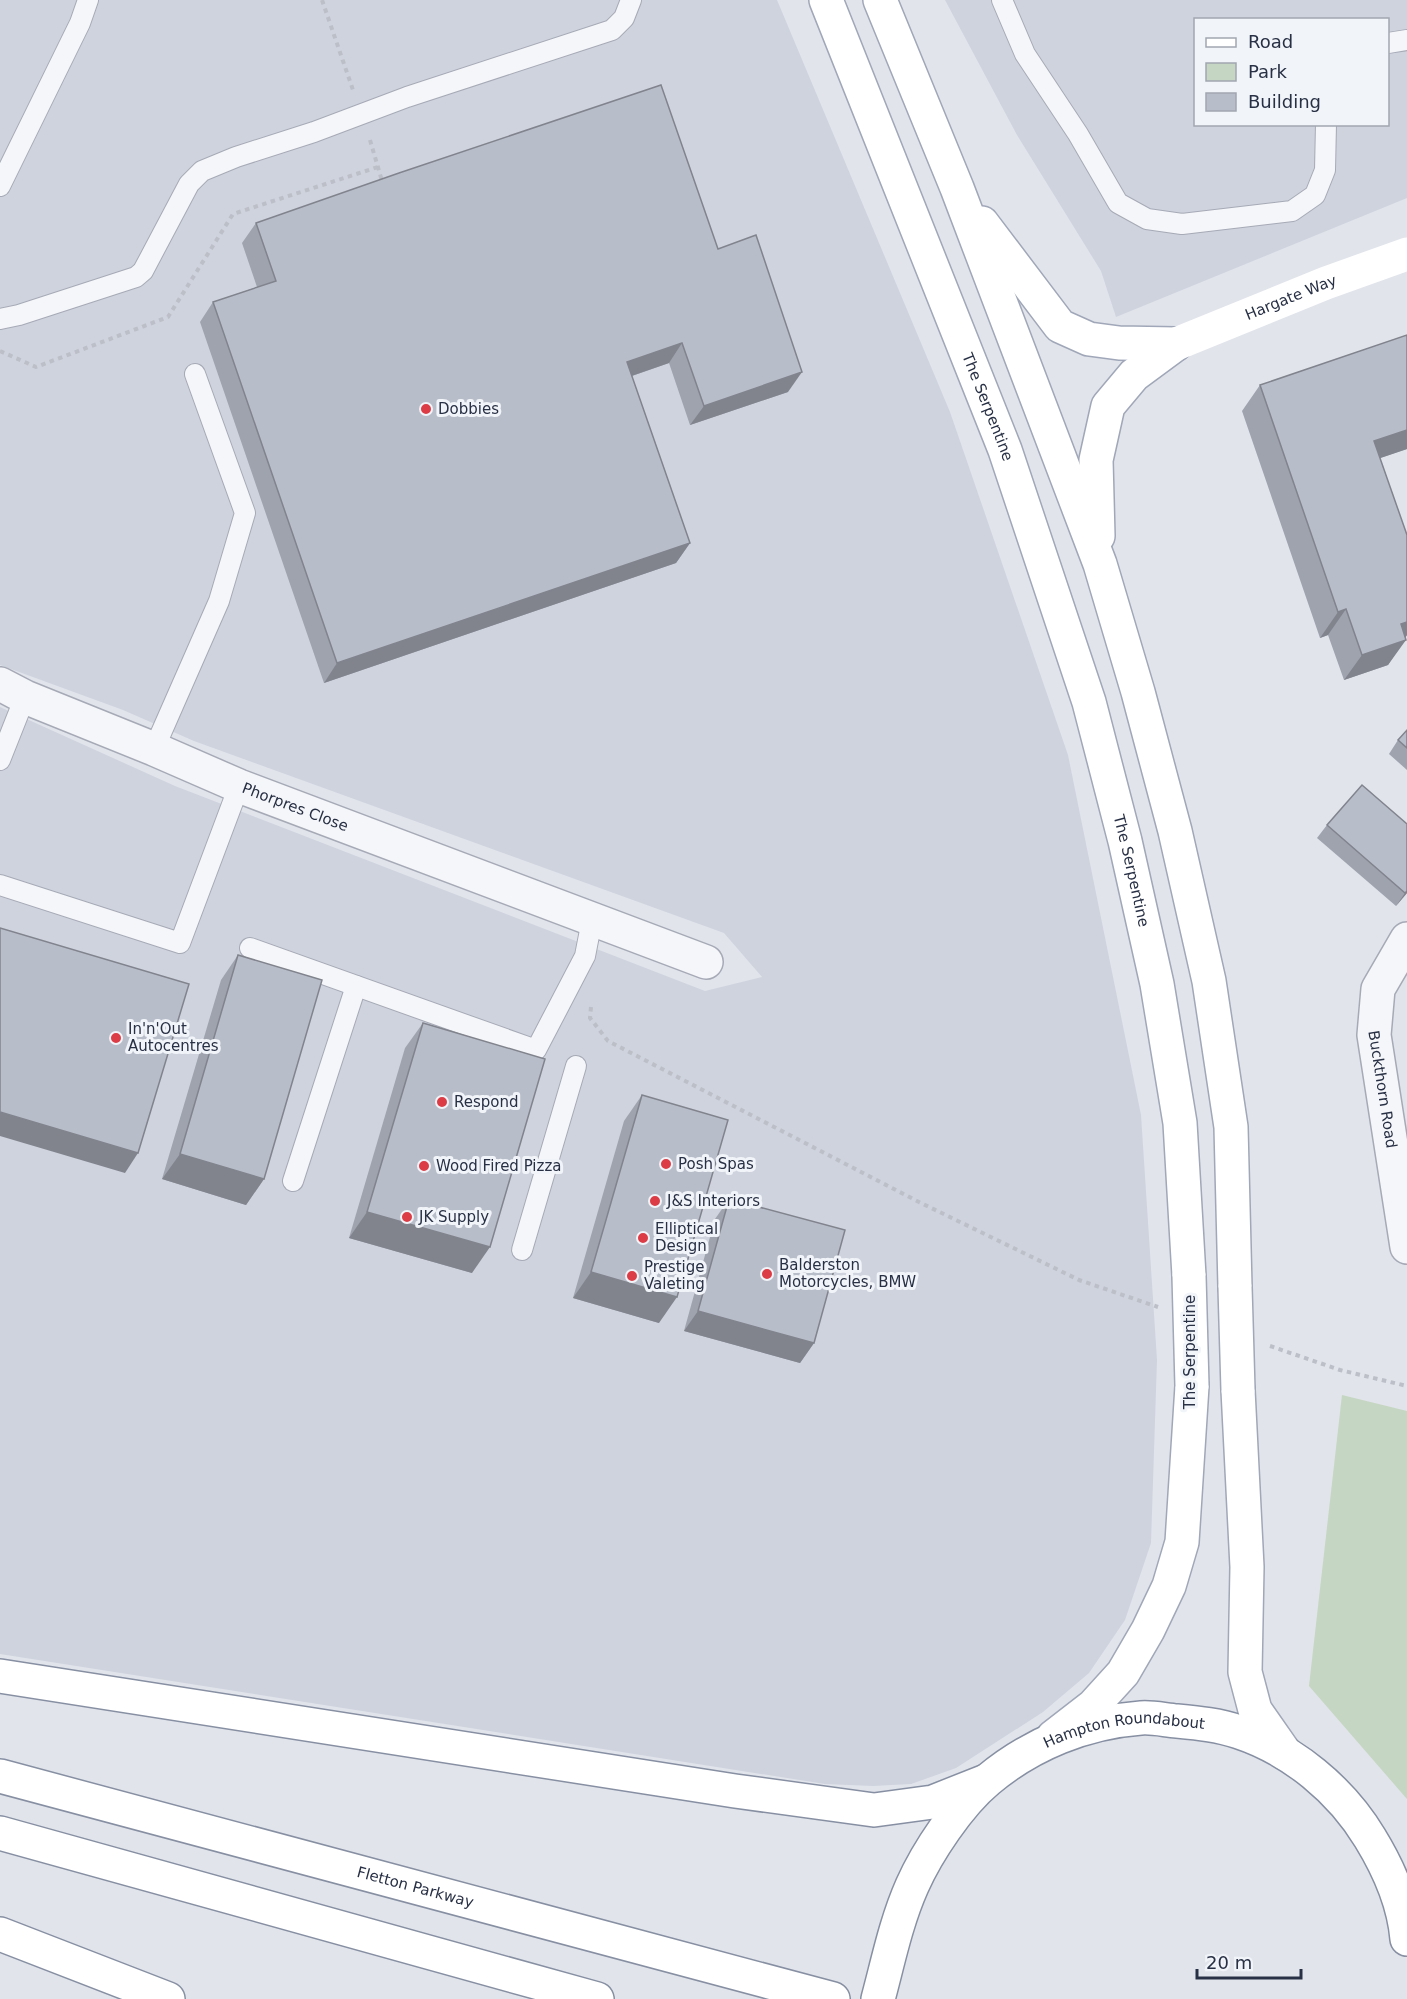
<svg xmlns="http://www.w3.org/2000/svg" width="1407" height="1999" viewBox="0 0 1407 1999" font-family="'DejaVu Sans',sans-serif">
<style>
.built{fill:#cfd3de;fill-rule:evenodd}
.green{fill:#c5d6c2}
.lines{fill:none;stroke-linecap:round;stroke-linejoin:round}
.lane-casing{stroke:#a6aab6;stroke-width:22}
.street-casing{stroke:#a6aab6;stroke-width:36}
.primary-casing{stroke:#a0a7b8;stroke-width:36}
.highway-casing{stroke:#8790a3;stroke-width:36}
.path{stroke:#bcbfc7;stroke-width:4;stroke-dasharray:4.5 4.5;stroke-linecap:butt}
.lane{stroke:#f5f6f9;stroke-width:20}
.street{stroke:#f5f6f9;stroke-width:33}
.secondary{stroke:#fff;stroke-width:33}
.primary{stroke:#fff;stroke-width:33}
.highway{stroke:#fff;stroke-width:33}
.primary-bridge-casing{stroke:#a0a7b8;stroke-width:36;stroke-linecap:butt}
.primary-bridge{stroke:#fff;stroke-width:33}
.wall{fill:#9ea3ae}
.shaded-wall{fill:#81848d}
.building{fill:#b8bdca;stroke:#81848d;stroke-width:1.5}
.poi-dot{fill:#db3c45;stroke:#f1f4f8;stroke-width:2}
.labels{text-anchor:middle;stroke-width:6;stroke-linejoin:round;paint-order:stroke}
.street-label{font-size:15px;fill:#283045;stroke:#f1f4f8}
.poi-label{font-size:15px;fill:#283045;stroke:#f1f4f8;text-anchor:start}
</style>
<rect width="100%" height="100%" fill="#e1e4eb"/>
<g class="built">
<path d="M0,0H777L950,412L1068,755L1141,1115L1157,1360L1151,1543L1125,1620L1089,1673L1043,1712L956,1768L911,1784L873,1786L825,1784L0,1654V707L175,786L705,991L762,977L724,933L194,741L123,710L0,665Z"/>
<path d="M945,0H1407V198L1116,317L1101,271L1017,135ZM1196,20H1388V124H1196Z"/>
</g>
<path class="green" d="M1342,1395L1407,1411V1799L1309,1686Z"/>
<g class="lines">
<g class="lane-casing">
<g id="lane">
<path d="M1002,0L1025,54L1078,134L1118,203L1147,219L1182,224L1292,211L1315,195L1325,170L1326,124"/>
<path d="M1388,43L1407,40"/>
<path d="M0,186L80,23L88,0"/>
<path d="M0,319L19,315L136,277L143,271L189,184L202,171L236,157L314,132L407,97L612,30L624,18L631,0"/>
<path d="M154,749L219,601L245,513L195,374"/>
<path d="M0,760L25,697"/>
<path d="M0,885L180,943L239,786"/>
<path d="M250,948L536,1050L585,956L592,920"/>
<path d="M293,1181L356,986"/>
<path d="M522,1250L576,1066"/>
</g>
</g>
<g class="street-casing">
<g id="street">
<path id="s1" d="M0,684L25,697L154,749L239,786L706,962"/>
<path id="s2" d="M1407,939L1378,989L1374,1035L1407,1247"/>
</g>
</g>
<g class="primary-casing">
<g id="primary">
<path id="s4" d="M826,0L1005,450L1089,702L1125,841L1157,984L1180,1123L1189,1276"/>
<path d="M880,0L957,188L1100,564L1138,692L1175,831L1209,981L1231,1127L1235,1287"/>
<path d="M982,223L1060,326L1089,339L1119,343L1176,344"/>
<path d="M1098,536L1096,460L1108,406L1134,375L1176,344"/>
<path d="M1238,1390L1247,1567L1245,1672L1255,1710L1285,1753"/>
<path d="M1053,1737L1093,1706L1123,1673L1148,1630L1169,1586L1182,1542L1192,1386"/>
</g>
</g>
<g class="highway-casing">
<g id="highway">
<path d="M0,1676L735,1791L874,1810L933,1802L986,1781"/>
<path id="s5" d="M0,1776L833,1999"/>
<path d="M0,1833L597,1999"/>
<path d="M0,1934L168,1999"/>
<path id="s6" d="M878,1999C888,1962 896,1922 912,1886C927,1852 959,1804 988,1780C1031,1744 1085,1722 1141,1718C1152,1717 1165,1720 1177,1721C1198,1723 1219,1725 1239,1732C1293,1750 1341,1790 1370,1838C1389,1869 1404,1903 1407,1939"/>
</g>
</g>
<g class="path">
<path d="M322,0L353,90"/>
<path d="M370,140L382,181"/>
<path d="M0,351L36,367L168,317L233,214L378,167"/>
<path d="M591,1007L590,1018L608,1041L919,1202L1079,1280L1158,1307"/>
<path d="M1270,1346L1340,1370L1407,1386"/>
</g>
<use href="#lane" class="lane"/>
<use href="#street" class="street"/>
<path class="secondary" id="s3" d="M1176,344L1326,283L1407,254"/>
<use href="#primary" class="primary"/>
<use href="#highway" class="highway"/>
<g class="primary-bridge-casing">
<g id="primary-bridge">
<path d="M1189,1276L1192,1386"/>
<path d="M1235,1287L1238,1390"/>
</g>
</g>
<use href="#primary-bridge" class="primary-bridge"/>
</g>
<g class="wall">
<path d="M256,223L718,249L788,392L690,425L669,363L632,376L690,543L676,563L324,683L200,322L213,302L257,287L242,243Z"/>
<path d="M1407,335V449L1380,458L1407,535V635L1388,665L1344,680L1328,635L1320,638L1242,411L1260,385Z"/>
<path d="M1407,730V770L1389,754L1398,740Z"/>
<path d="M1327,825L1407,893L1396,906L1317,838Z"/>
<path d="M238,955L264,1179L246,1205L162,1179L221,980Z"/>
<path d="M423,1023L472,1273L349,1238L405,1048Z"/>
<path d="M642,1095L659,1323L573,1298L624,1121Z"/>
<path d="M729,1199L814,1343L800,1363L684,1331L715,1219Z"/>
</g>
<g class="shaded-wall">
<path d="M682,343L669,363L614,382L627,362Z"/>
<path d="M802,372L788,392L690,425L704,406Z"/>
<path d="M1407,430V449L1357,466L1374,441Z"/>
<path d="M690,543L676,563L324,683L337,663Z"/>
<path d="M1346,609L1328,635L1320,638L1338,612Z"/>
<path d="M1407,622V635L1403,641L1406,640L1388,665L1344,680L1362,655L1401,624Z"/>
<path d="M1407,891V893L1396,906L1405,893Z"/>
<path d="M0,1112L138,1153L125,1173L0,1136Z"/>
<path d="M180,1154L264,1179L246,1205L162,1179Z"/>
<path d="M367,1212L490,1247L472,1273L349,1238Z"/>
<path d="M591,1272L677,1297L659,1323L573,1298Z"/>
<path d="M698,1311L814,1343L800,1363L684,1331Z"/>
</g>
<g class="building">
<path d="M661,85L718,249L756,235L802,372L704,406L682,343L627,362L690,543L337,663L213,302L276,281L256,223L399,173Z"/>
<path d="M1407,335V430L1374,441L1407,535V622L1401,624L1406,640L1362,655L1346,609L1338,612L1260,385Z"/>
<path d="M1407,730V748L1398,740Z"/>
<path d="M1362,785L1407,824V891L1405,893L1327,825Z"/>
<path d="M0,928L189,984L138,1153L0,1112Z"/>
<path d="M238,955L322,980L264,1179L180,1154Z"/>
<path d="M423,1023L545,1059L490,1247L367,1212Z"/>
<path d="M642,1095L728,1120L677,1297L591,1272Z"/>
<path d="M729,1199L845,1230L814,1343L698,1311Z"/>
</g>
<g class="poi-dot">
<circle cx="426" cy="409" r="6"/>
<circle cx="116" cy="1038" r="6"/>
<circle cx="442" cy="1102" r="6"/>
<circle cx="666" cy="1164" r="6"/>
<circle cx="424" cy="1166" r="6"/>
<circle cx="655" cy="1201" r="6"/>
<circle cx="407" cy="1217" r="6"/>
<circle cx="643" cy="1238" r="6"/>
<circle cx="767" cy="1274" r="6"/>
<circle cx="632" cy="1276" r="6"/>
</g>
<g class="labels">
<g class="street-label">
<text dy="5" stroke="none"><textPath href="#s3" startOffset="124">Hargate Way</textPath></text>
<text dy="5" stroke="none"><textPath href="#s4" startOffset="438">The Serpentine</textPath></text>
<text dy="5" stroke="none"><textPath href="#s1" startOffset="320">Phorpres Close</textPath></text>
<text dy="5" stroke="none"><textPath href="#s4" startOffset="924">The Serpentine</textPath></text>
<text dy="5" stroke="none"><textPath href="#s2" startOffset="159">Buckthorn Road</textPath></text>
<text transform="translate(1190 1352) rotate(-90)" y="5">The Serpentine</text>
<text dy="5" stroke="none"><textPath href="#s6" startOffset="399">Hampton Roundabout</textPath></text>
<text dy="5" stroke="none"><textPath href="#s5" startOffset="430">Fletton Parkway</textPath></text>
</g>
<g class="poi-label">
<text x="438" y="414">Dobbies</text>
<text x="128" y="1034">In'n'Out<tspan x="128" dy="17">Autocentres</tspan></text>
<text x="454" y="1107">Respond</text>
<text x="678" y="1169">Posh Spas</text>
<text x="436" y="1171">Wood Fired Pizza</text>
<text x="667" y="1206">J&amp;S Interiors</text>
<text x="419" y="1222">JK Supply</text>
<text x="655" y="1234">Elliptical<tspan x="655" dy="17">Design</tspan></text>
<text x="779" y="1270">Balderston<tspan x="779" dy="17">Motorcycles, BMW</tspan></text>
<text x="644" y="1272">Prestige<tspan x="644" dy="17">Valeting</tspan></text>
</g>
</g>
<rect x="1194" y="18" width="195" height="108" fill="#f1f4f8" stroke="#a1a6b0" stroke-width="1.5"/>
<rect x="1206" y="38" width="30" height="9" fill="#ffffff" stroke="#a1a6b0" stroke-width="1.5"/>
<text x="1248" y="48" font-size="18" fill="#283045">Road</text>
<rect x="1206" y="63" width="30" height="18" fill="#c5d6c2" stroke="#a1a6b0" stroke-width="1.5"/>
<text x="1248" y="78" font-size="18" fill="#283045">Park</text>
<rect x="1206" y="93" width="30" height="18" fill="#b8bdca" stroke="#a1a6b0" stroke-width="1.5"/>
<text x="1248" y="108" font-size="18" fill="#283045">Building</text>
<path d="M1197 1969v9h104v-9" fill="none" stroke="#283045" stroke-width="3"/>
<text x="1206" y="1969" font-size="18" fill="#283045" stroke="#f1f4f8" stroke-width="4.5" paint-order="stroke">20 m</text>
</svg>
